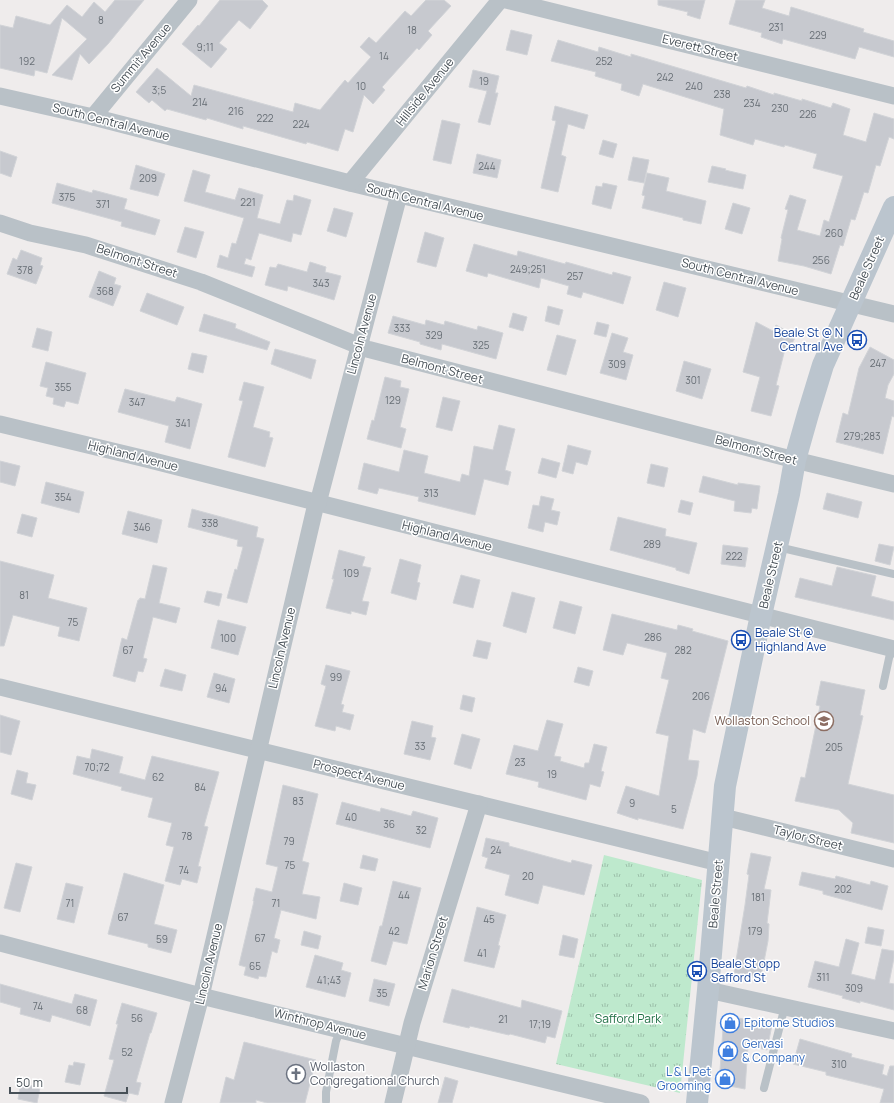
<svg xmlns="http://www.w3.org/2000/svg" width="894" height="1103" viewBox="0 0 894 1103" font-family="Manrope,sans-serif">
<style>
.park{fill:url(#park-tufts)}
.building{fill:#c7c9cf;stroke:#d1d3d7}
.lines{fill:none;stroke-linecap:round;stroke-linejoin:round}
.lane{stroke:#b9c1c7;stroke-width:8}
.street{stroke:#b9c1c7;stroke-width:17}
.secondary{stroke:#bbc5ce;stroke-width:22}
.labels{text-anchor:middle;stroke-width:3;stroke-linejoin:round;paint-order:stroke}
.number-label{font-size:10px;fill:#676e75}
.street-label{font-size:12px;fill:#475057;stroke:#fff}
.transit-label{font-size:12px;fill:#164399;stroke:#fff;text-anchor:start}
.education-label{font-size:12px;fill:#785e54;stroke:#fff;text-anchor:end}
.park-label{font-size:12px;fill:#207045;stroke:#fff}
.shop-label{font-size:12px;fill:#366cbe;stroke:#fff;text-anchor:start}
.worship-label{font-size:12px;fill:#5b616d;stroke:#fff;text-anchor:start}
</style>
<defs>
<pattern id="park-tufts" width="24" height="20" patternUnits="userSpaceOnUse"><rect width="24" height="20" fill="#bee9cd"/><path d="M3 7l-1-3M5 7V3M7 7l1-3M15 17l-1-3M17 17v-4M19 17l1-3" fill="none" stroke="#9cbfa9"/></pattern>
</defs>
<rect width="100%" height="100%" fill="#efecec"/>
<path class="park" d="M604,855L702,880L680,1093L556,1064Z"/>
<g class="building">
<path d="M115,0H144L108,44L89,64L80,54L72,80L52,75L87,39L62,18L47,73L35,70L34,76L0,68V25L13,28L16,16L50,25L67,5L82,17L94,2L105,12Z"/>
<path d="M220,0H262L268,6L250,29L239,20L219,43L227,49L211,68L182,44L198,25L199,26Z"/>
<path d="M426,0H444L451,6L428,31L432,35L419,50L417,48L382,87L385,90L373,104L364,95L353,132L345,129L338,151L307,142L306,144L243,126V129L207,118L206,120L167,109L165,111L152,100L149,103L136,92L157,68L191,96L194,85L293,112L295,103L320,110L345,80L348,83L371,57L360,47L369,37L376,43L405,11L411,16Z"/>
<path d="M658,0H705L700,19L687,15L688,12L658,5Z"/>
<path d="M736,0H765L762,8L789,16L791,7L864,29L863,32L894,41V57L859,47L855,59L783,39L782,44L761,37L762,33L729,24Z"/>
<path d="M511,30L532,35L527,55L506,50Z"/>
<path d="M558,40L598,52L599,47L631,57V54L746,88L747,86L774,95V93L802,101V99L831,108L833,103L850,109L843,135L866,142L874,113L894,119V139L889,137L880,166L876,165L868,193L864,192L855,220L851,219L843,246L840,245L831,274L804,266L778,261L782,239L781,238L788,210L785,209L790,195L806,200L797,230L820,236L824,220L829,222L843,176L813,168L817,154L785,145L784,147L755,139L753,145L720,135L724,109L643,84L639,96L621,90L622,84L595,76L596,72L551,61Z"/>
<path d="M473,70L499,76L495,93H498L490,125L478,122L487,91L469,87Z"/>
<path d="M555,106L588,115L584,129L568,124L561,155L566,157L558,192L541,188L556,121L552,120Z"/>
<path d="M442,120L460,124L451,164L433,160Z"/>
<path d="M603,140L617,144L613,158L599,154Z"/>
<path d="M0,151L17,157L11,177L0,173Z"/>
<path d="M477,154L501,160L497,178L473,173Z"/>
<path d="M633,157L649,160L644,183L628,180Z"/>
<path d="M136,165L165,174L158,196L130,189Z"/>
<path d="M712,166L726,169L725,170L746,175L743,189L708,182Z"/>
<path d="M193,170L210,175L205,192L235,200L239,188L263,195L257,218L280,224L287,200L293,201L294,195L311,200L301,235L293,233L291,242L259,233L251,260L246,258L244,264L255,267L252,277L217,267L220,255L228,258L232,243L236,244L244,218L184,201Z"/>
<path d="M647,173L669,178L666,191L706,201L701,224L683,220V218L642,208L645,196L642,195Z"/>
<path d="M57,183L92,193L93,190L127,199L124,209L160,220L155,235L121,226L122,222L52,203Z"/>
<path d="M603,183L617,186L611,209L592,204L596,186L602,187Z"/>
<path d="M733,203L750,208L742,234L725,229Z"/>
<path d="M334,208L353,213L346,237L327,231Z"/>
<path d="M185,227L204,232L196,258L177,252Z"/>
<path d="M425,232L444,238L436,267L417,262Z"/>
<path d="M474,244L517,256L518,251L565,264L566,262L612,275L613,272L631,277L623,304L583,292L581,298L567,294L569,286L541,278L539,288L488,273L487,277L466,271Z"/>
<path d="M21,250L42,258L40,265L43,266L36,284L7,274L13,258L17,260Z"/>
<path d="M310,262L326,267L325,272L341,276L334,300L288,286L287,291L265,285L270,267L276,268L278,264L307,272Z"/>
<path d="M99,271L116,278L114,284L121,286L113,306L89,297Z"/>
<path d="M664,282L686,288L678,317L656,310Z"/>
<path d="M147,293L184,307L177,325L140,311Z"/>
<path d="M548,306L563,310L559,325L545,321Z"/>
<path d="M513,313L527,317L523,331L509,327Z"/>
<path d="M204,314L236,324L235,328L270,342L267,350L199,331Z"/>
<path d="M393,316L425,325L426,320L444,325L445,321L477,330L478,326L503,333L496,359L442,344L441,350L420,344V342L388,333Z"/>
<path d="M597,322L609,325L606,337L594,334Z"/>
<path d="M756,322L773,331L776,325L796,336L788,351L785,349L776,385L779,386L771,416L751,411L760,377L743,372Z"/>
<path d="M37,328L52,332L48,351L32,347Z"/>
<path d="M612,333L628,338L623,352L633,355L626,380L600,373Z"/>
<path d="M557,335L576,340L566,375L547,370Z"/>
<path d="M870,347L894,360V374L888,385L885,398L894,401V417L892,416L883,454L836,442L843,413L848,415L859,368Z"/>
<path d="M275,349L316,360L311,379L271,364Z"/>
<path d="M192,353L207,356L203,373L188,369Z"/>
<path d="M684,361L711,369L702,399L676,391Z"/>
<path d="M46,362L86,373L78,404L66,401L64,407L53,404L54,398L46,396L48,388L40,386Z"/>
<path d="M385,377L401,381L400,387L409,389L400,427L406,429L401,448L367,439L372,420L374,421Z"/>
<path d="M244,382L264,387L253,427L270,432L269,437L273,438L265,467L228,457L243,401L239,400Z"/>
<path d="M125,389L175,402L177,397L202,404L190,449L165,442L169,426L118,412Z"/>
<path d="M443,397L460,401L452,431L436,427Z"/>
<path d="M499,425L515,429L505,470L511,472L508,485L484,479L475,515L418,501L419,497L379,488L377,494L358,489L364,463L399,472L404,450L428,456L424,473L460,482L462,474L469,476L474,446L493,450Z"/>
<path d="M568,445L591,451L587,465L576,462L573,474L562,471Z"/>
<path d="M542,458L560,463L556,478L538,473Z"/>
<path d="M0,461L20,466L15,486L0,482Z"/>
<path d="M651,464L668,468L664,487L647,483Z"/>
<path d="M703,476L738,485V483L760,486L757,509L752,508L751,513L734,511L735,501L699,492Z"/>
<path d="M46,482L84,492L79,513L41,503Z"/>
<path d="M827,493L862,502L858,518L823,509Z"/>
<path d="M541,496L554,499L551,510L560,512L557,525L545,522L543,532L528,528L533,505L539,506Z"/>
<path d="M681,500L693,503L690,515L678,512Z"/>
<path d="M192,509L258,527L256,537L264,539L247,603L227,598L235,569L237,570L243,547L237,546L238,540L188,527Z"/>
<path d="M128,511L162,520L157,543L122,534Z"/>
<path d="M22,514L37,518L32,537L17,533Z"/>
<path d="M618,517L666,529L665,536L697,543L689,574L676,570V568L610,550Z"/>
<path d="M879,544L894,547L890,565L875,561Z"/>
<path d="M723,545L748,548L745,567L721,564Z"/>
<path d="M339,550L365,557L362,566L371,568L362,601L369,602L366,615L351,611V614L326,608L334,579H332Z"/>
<path d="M400,559L421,565L417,582L420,583L416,600L391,593Z"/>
<path d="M0,561L54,575L48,598L87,608L79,641L58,636L60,627L13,615L4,646H0Z"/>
<path d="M153,565L167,568L159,603L180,608L176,623L153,617L143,658L147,659L143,672L138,671L135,682L113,676L122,638L127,640L138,600H139L140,598L145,599Z"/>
<path d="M837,567L876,576L871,596L894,602V620L795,597L800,578L832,586Z"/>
<path d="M461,575L480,580L473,608L453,603Z"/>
<path d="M207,591L222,594L219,606L204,602Z"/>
<path d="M512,592L535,598L526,633L503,626Z"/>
<path d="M560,601L582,607L575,634L553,628Z"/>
<path d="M612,614L677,630L678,625L693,629L692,631L728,641L705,733L693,729L688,760L699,761L697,776L683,829L638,818V820L617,813L626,786L659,796L669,736L656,733L669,680L661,678L667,653L627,643L623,655L603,650Z"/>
<path d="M218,620L246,627L238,655L211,648Z"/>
<path d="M477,640L491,643L487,659L473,656Z"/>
<path d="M326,665L350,671L341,704L344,705L342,712L354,715L350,730L336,726L335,731L315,726L326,686L321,684Z"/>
<path d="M578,667L593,671L589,686L574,682Z"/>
<path d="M165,669L186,675L182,691L160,686Z"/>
<path d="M214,673L235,679L229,703L207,697Z"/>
<path d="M821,681L865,690L860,715L863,716L848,784L894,795V843L851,833L853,823L839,810L795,801L801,777L805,778L820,706L816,705Z"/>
<path d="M463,695L475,698L472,712L460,709Z"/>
<path d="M0,715L20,721L11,755L0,752Z"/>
<path d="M547,720L563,724L554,756L561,757L560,761L584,768L585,763H589L594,744L607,747L601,771L604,772L600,787L590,784L586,800L538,787L539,782L506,774L514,745L538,751Z"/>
<path d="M412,721L433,726L431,737L436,738L430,760L404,754Z"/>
<path d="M462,734L480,739L471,769L454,764Z"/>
<path d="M92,749L123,757L119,773L145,780L152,756L219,772L204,826L208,827L198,866L201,867L197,883L182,879L180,885L165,881L174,847L166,845L172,823L148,817L153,798L121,790L122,787L73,774L77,756L90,759Z"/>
<path d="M17,770L28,773L26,783L36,785L32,800L11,794Z"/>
<path d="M283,785L318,794L302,861L309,863L302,894L320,897L316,919L281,910L274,938L280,940L277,953L272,951L266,977L259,976L258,979L244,975L246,967L239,965L254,901H253L256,888L272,892L278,867L266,864Z"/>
<path d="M342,802L380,812L381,808L411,816L413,811L438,818L430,848L336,824Z"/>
<path d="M486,838L509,843V846L571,863L572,860L592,865L584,895L543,885L538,904L505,895L510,875L485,868L488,858L482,856Z"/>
<path d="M751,853L771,857L764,889L771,890L767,923L769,924L768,941L761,977L734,973L745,905L749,875L747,874Z"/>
<path d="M363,855L378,859L375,871L360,868Z"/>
<path d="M16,863L32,867L20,912L4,908Z"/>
<path d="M802,872L835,879L836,876L870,885L871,881L888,886L882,910L823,894V891L799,885Z"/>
<path d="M124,873L164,885L154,924L177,930L171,953L148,947V944L108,934Z"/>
<path d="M393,881L421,888L407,944L393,941L386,965L371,961L380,926H382Z"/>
<path d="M66,883L83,887L74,923L57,919Z"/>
<path d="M344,883L362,888L358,905L340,901Z"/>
<path d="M477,907L506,915L498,945L500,946L494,968L464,961Z"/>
<path d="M868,927L884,930L881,946L865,943Z"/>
<path d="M304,931L321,936L318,949L301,945Z"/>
<path d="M563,935L578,939L574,958L559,955Z"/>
<path d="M846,939L859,943L851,974L875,980L882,949L894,951V958L889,983L894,984V1010L860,1001V1003L842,998L843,996L808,987L815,961L839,967Z"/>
<path d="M315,955L343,963L341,970L351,973L345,997L306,987Z"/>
<path d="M374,979L395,984L389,1006L369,1001Z"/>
<path d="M0,984L72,1004L75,994L97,1000L90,1026L52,1015L50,1022L20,1014L21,1008L0,1002Z"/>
<path d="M452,989L521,1008L522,1000L562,1011L555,1038L547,1036L545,1043L510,1034L509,1035L470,1026L469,1028L443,1022Z"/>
<path d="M122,1003L157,1013L151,1033H150L136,1082L141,1083L138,1095L129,1093L126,1102L104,1096L114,1060L109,1059L118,1024H116Z"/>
<path d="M724,1015L772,1025L767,1050L748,1046L745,1089L719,1084Z"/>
<path d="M800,1039L852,1054L851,1057L884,1065L882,1074L887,1076L890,1066H894V1103H880L884,1089L826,1075V1072L793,1064Z"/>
<path d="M244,1042L316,1060L305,1103H267L256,1100V1103H220L226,1077L234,1080Z"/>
<path d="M74,1062L85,1064L80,1085L65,1082L69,1065L73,1066Z"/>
<path d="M445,1077L458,1081L452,1103H438Z"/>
<path d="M21,1083L40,1088L37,1103L18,1099Z"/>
</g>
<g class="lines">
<g class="lane">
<path d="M778,547L894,574"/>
<path d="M883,686L891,649"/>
<path d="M764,1088L785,1006"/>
<path d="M326,1101V1092L336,1041L341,1029"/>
</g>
<g class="street">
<path d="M506,0L894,96"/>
<path d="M0,96L93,117L350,183L894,314"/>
<path d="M93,117L189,0"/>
<path d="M350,183L500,0"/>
<path d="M0,223L30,233L86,245L201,282L367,349L795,460L894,484"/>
<path d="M0,424L146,459L894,649"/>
<path d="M0,687L719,863"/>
<path d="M723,817L894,859"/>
<path d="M0,943L201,996L641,1103"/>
<path d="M708,990L894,1031"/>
<path d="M173,1103L201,996L315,508L318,503L399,195"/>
<path d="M393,1103L412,1023L479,804"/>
</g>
<path class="secondary" d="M697,1103L708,990L725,786L761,615L789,494L795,460L808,414L823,365L894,207"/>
</g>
<defs>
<g id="bus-ring" transform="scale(1)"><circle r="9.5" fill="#fff" stroke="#1a4fb4" stroke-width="1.5"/><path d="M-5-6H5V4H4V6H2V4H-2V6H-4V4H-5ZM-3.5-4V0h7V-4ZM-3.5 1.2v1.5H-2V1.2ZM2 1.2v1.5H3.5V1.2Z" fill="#1a4fb4"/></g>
<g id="school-ring" transform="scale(1)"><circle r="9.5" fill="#fff" stroke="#8d6e63" stroke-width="1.5"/><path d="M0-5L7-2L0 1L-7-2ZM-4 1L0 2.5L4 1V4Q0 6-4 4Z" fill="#8d6e63"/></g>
<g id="shop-ring" transform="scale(1)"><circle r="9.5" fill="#fff" stroke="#3f7fe0" stroke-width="1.5"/><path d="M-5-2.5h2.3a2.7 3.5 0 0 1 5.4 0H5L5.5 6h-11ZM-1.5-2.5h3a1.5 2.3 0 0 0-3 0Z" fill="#3f7fe0"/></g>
<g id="church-ring" transform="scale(1)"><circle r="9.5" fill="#fff" stroke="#6b7280" stroke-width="1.5"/><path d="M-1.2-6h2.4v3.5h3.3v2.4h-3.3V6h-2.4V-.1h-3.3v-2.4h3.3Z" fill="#6b7280"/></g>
</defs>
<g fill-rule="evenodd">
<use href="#bus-ring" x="857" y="340"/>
<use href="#bus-ring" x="741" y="640"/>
<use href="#school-ring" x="824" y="721"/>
<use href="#bus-ring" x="697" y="971"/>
<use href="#shop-ring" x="730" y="1023"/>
<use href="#shop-ring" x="728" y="1051"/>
<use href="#church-ring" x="296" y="1074"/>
<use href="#shop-ring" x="725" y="1079"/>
</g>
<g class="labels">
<g class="number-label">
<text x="101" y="24">8</text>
<text x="776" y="31">231</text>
<text x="412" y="34">18</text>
<text x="818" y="39">229</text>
<text x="205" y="51">9;11</text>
<text x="384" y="60">14</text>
<text x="27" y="65">192</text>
<text x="604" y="65">252</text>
<text x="665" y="81">242</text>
<text x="484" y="85">19</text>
<text x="361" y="90">10</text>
<text x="694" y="90">240</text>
<text x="159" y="94">3;5</text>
<text x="722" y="98">238</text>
<text x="200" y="106">214</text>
<text x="752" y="107">234</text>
<text x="780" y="112">230</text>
<text x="236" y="115">216</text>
<text x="808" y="118">226</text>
<text x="265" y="122">222</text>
<text x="301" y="128">224</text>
<text x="487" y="170">244</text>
<text x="148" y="182">209</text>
<text x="67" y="201">375</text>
<text x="248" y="206">221</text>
<text x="103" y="208">371</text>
<text x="834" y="237">260</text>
<text x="821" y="264">256</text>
<text x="528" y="273">249;251</text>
<text x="25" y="274">378</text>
<text x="575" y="280">257</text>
<text x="321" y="287">343</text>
<text x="105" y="295">368</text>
<text x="402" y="332">333</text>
<text x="434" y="339">329</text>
<text x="481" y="349">325</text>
<text x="878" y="367">247</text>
<text x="617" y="368">309</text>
<text x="693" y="384">301</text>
<text x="63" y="391">355</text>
<text x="393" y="404">129</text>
<text x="137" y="406">347</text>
<text x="183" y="427">341</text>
<text x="862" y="440">279;283</text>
<text x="431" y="497">313</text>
<text x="63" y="501">354</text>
<text x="210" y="527">338</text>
<text x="142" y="531">346</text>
<text x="652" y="548">289</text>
<text x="734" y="560">222</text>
<text x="351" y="577">109</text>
<text x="24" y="599">81</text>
<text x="73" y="626">75</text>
<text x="653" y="641">286</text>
<text x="228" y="642">100</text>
<text x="128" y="654">67</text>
<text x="683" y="654">282</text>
<text x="336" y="681">99</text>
<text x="221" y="692">94</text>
<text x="701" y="700">206</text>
<text x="420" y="750">33</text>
<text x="834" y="751">205</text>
<text x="520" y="766">23</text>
<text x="97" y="771">70;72</text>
<text x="552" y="778">19</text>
<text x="158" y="781">62</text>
<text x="200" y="791">84</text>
<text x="298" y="805">83</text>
<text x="632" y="807">9</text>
<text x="674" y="813">5</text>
<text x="351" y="821">40</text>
<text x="389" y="828">36</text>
<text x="421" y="834">32</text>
<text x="187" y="840">78</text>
<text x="289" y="845">79</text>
<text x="496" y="854">24</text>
<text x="290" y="869">75</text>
<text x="184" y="874">74</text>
<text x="528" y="880">20</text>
<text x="843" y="893">202</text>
<text x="404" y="899">44</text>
<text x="758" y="901">181</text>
<text x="70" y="907">71</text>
<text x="276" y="907">71</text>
<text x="123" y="921">67</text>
<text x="489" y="923">45</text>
<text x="394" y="935">42</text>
<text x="755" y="935">179</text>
<text x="260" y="942">67</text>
<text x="162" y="943">59</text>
<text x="482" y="957">41</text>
<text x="255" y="970">65</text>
<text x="823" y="981">311</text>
<text x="329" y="984">41;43</text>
<text x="854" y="992">309</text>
<text x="382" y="997">35</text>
<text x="38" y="1010">74</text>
<text x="82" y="1014">68</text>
<text x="137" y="1022">56</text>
<text x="503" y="1023">21</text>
<text x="540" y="1028">17;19</text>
<text x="127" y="1056">52</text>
<text x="839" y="1068">310</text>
</g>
<g class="street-label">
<text transform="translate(700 48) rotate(14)" y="4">Everett Street</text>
<text transform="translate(141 58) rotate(-50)" y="4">Summit Avenue</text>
<text transform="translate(425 92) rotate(-51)" y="4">Hillside Avenue</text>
<text transform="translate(111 122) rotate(14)" y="4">South Central Avenue</text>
<text transform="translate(425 202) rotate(14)" y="4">South Central Avenue</text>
<text transform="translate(137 261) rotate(18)" y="4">Belmont Street</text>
<text transform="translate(867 268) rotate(-66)" y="4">Beale Street</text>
<text transform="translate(740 277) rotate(14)" y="4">South Central Avenue</text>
<text transform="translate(362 334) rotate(-75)" y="4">Lincoln Avenue</text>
<text transform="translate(442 369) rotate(15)" y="4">Belmont Street</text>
<text transform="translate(756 450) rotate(15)" y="4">Belmont Street</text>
<text transform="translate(133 456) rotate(14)" y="4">Highland Avenue</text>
<text transform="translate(447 536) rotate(14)" y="4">Highland Avenue</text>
<text transform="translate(771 575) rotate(-77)" y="4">Beale Street</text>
<text transform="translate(282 648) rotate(-77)" y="4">Lincoln Avenue</text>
<text transform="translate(359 775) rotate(14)" y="4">Prospect Avenue</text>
<text transform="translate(808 838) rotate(14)" y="4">Taylor Street</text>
<text transform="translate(716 894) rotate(-85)" y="4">Beale Street</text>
<text transform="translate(433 953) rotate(-73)" y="4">Marion Street</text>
<text transform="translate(209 964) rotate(-77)" y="4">Lincoln Avenue</text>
<text transform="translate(320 1024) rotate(14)" y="4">Winthrop Avenue</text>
</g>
<g class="transit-label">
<text x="843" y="337" text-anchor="end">Beale St @ N<tspan x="843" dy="14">Central Ave</tspan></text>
<text x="755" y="637">Beale St @<tspan x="755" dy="14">Highland Ave</tspan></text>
<text x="711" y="968">Beale St opp<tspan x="711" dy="14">Safford St</tspan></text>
</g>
<g class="education-label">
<text x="810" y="725">Wollaston School</text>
</g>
<g class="park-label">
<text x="628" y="1023">Safford Park</text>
</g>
<g class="shop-label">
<text x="744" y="1027">Epitome Studios</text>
<text x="742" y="1048">Gervasi<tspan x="742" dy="14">&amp; Company</tspan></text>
<text x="711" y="1076" text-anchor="end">L &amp; L Pet<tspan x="711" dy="14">Grooming</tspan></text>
</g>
<g class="worship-label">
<text x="310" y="1071">Wollaston<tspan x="310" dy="14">Congregational Church</tspan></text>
</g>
</g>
<path d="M10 1087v6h117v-6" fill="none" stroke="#475057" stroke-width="2"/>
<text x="16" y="1087" font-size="12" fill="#475057" stroke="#ffffff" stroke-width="3" paint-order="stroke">50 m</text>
</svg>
